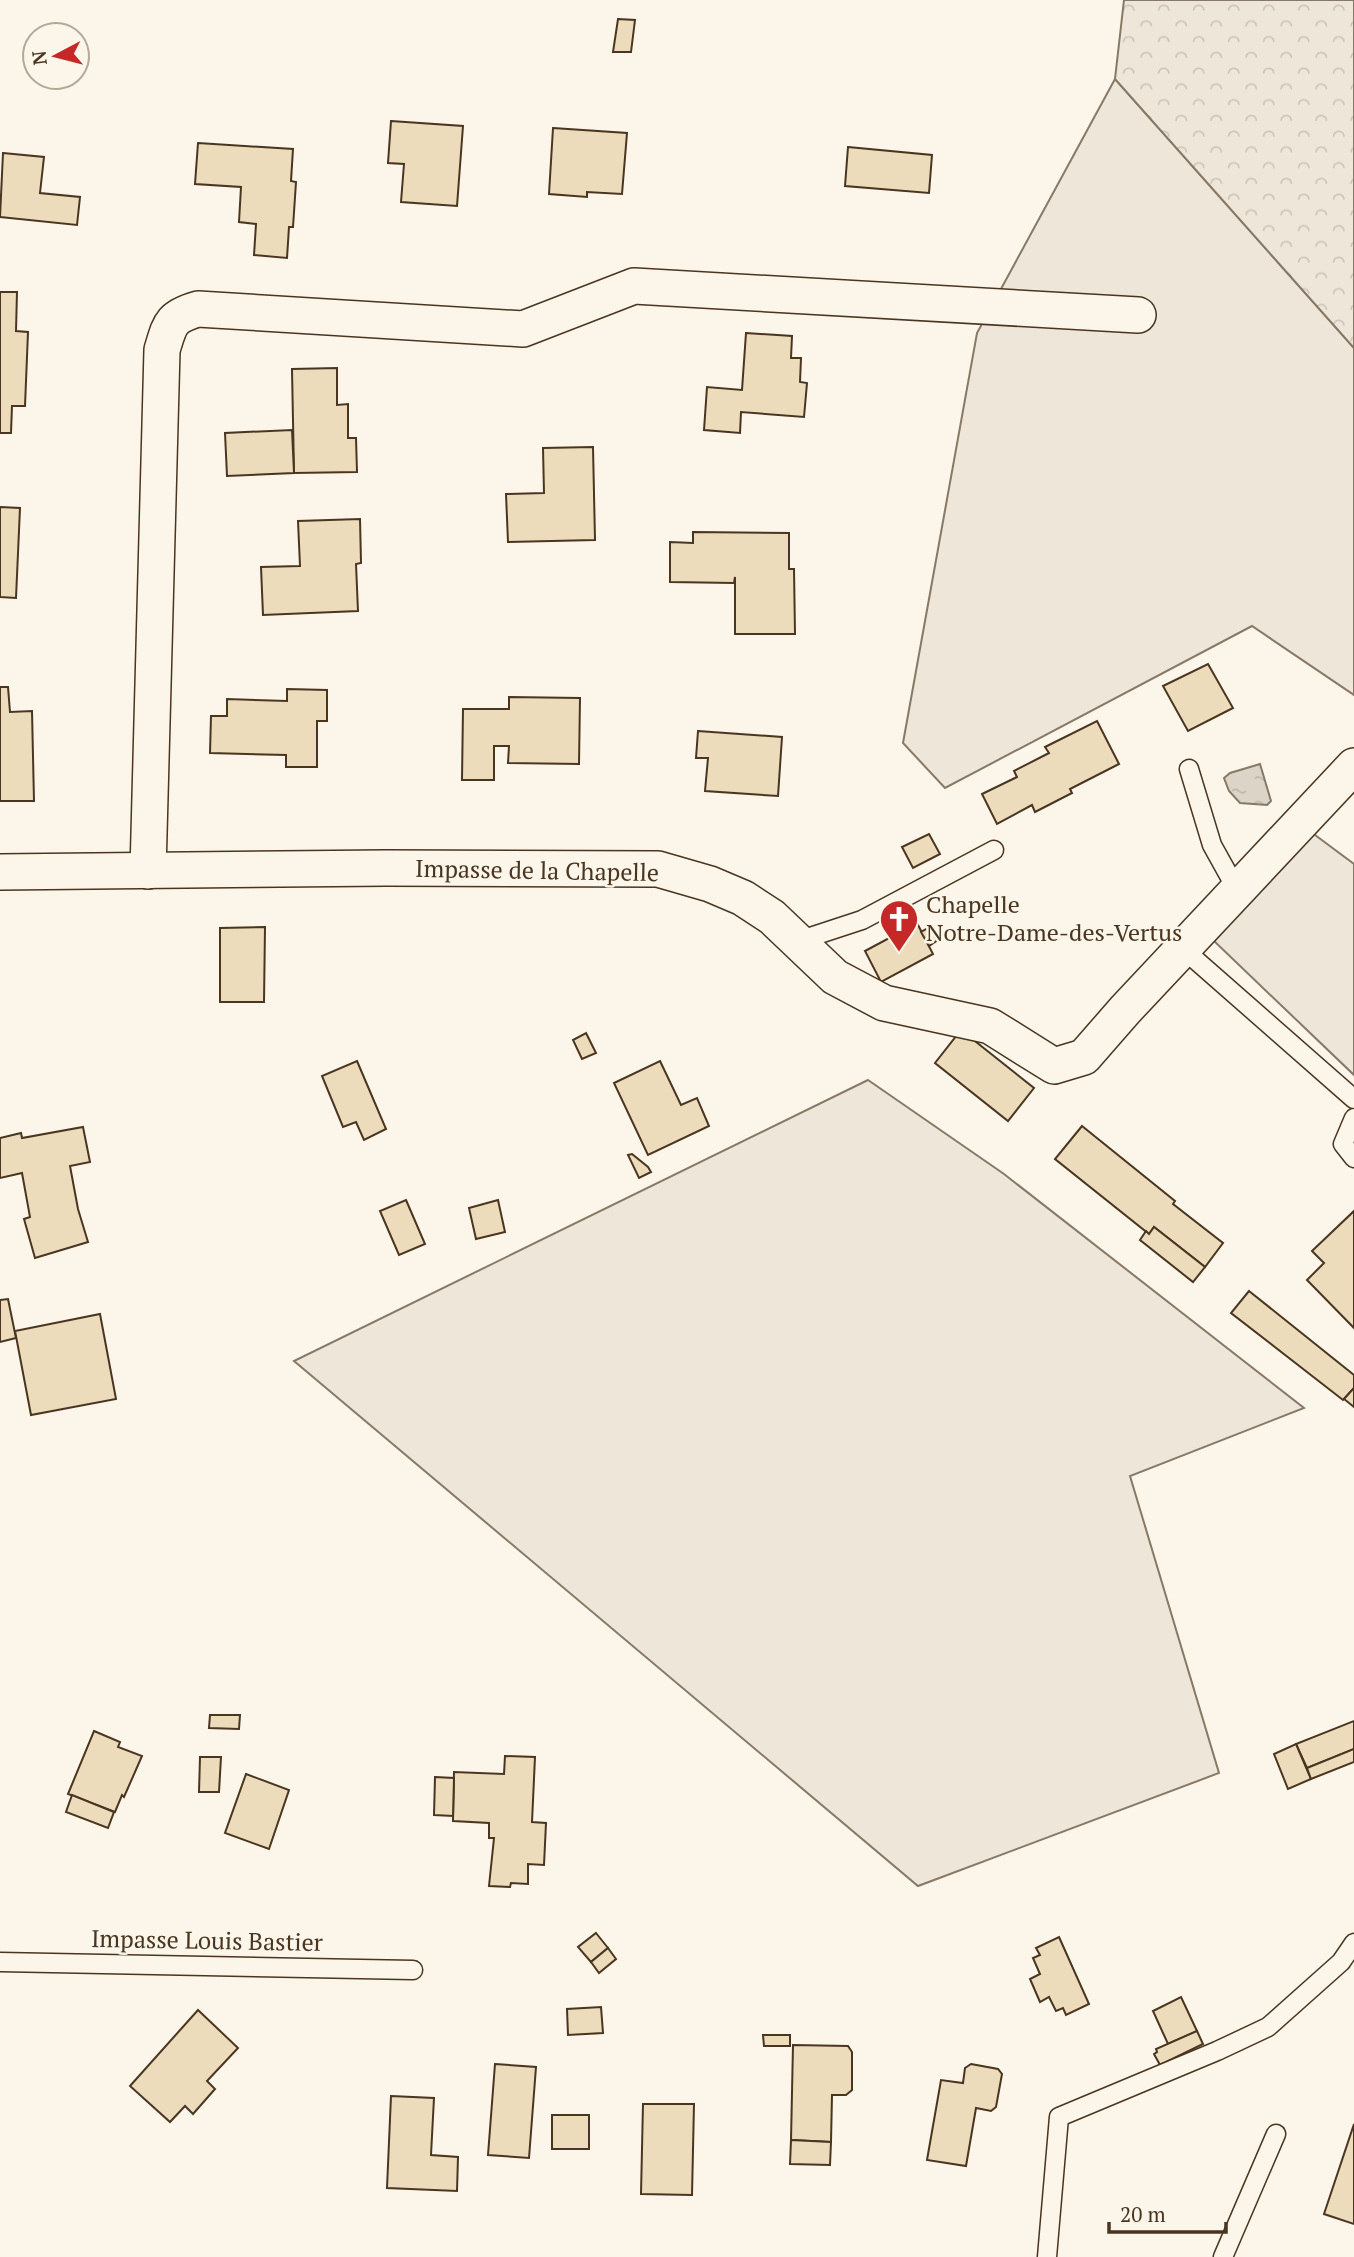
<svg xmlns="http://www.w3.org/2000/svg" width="1354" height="2257" viewBox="0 0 1354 2257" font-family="'PT Serif',serif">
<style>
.grass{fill:#ede6d9;stroke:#887966;stroke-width:2}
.forest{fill:url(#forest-crowns);stroke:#887966;stroke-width:2}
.water{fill:url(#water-ripples);stroke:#887966;stroke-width:2}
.building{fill:#ecdcbc;stroke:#4a3520;stroke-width:2}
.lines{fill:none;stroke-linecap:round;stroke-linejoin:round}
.service-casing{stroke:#4a3520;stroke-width:21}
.minor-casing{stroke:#4a3520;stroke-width:38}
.service{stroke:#fbf6e9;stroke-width:18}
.minor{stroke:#fbf6e9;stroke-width:35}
.labels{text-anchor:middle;stroke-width:5;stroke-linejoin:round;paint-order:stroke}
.street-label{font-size:24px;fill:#4a3520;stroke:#fbf6e9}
.poi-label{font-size:24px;fill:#4a3520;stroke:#fbf6e9;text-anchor:start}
</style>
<defs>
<pattern id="forest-crowns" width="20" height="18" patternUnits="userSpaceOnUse" patternTransform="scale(1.75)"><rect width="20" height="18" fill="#ede6d9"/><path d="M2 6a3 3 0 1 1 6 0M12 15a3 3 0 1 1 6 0" fill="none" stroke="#cdc6ba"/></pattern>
<pattern id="water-ripples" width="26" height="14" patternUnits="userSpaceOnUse" patternTransform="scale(1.75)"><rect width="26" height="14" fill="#dcd4c6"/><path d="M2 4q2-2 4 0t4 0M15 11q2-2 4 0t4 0" fill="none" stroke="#beb7aa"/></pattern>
</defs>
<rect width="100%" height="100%" fill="#fbf6e9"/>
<g class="grass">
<path d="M1115,79L1354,348V695L1252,626L945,788L903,743L977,333Z"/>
<path d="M1311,832L1354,864V1075L1214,941Z"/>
<path d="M868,1080L1004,1174L1304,1408L1130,1476L1219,1773L918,1886L294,1361Z"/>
</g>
<path class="forest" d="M1124,0H1354V348L1115,79Z"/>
<path class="water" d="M1260,764L1271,801L1267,805L1240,803L1229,791L1224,778L1230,773Z"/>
<g class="building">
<path d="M618,19L635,20L631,52H613Z"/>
<path d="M391,121L463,126L457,206L401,202L404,164L388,163Z"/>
<path d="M553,128L627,133L622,194L587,192V197L549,194Z"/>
<path d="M198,143L293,149L291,181L296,182L293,227H289L287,258L254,255L256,224L239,222L241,187L195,184Z"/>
<path d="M848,147L932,155L929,193L845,186Z"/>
<path d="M3,153L44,157L40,193L80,197L77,225L0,217Z"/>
<path d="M0,292H17L16,331L28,332L25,406H12L11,433H0Z"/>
<path d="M746,333L792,336L791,358H801L800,382L807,383L804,417L741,412L740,433L704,430L707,387L742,390Z"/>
<path d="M337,368V405L348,404V438H356L357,472L294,473L292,369Z"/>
<path d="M292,430L294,473L227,476L225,433Z"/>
<path d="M593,447L595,540L508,542L506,494L544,493L543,448Z"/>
<path d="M0,507L20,508L16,598L0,597Z"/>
<path d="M360,519L361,563L356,564L358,611L263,615L261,567L300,566L298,521Z"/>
<path d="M693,532L789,533V569H794L795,634H735V577L734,583L670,582V542L693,543Z"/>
<path d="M1208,664L1233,708L1188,731L1163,686Z"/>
<path d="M0,687H8L10,712L32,711L34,801H0Z"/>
<path d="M287,689L327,690V721H317V767H286V755L210,753L211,716H227V699L287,701Z"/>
<path d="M509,697L580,698L579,764L508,763L509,746H494V780H462L463,709H509Z"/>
<path d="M1097,721L1119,764L1070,789L1072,793L1035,812L1032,805L997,824L982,794L1017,777L1014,771L1049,753L1045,747Z"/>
<path d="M698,731L782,737L778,796L705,791L708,758H696Z"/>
<path d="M929,834L940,854L913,868L902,847Z"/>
<path d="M917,923L933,954L881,982L865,951Z"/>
<path d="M265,927L264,1002H220V928Z"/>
<path d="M930,927L938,940L929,946L921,932Z"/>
<path d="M961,1030L1034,1088L1008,1121L935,1063Z"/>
<path d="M586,1033L596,1053L582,1059L573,1040Z"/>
<path d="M357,1061L386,1129L364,1140L356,1122L343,1127L322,1076Z"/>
<path d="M660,1061L681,1105L697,1098L709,1126L648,1155L614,1083Z"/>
<path d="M1082,1126L1175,1201L1173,1204L1223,1243L1205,1267L1154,1227L1149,1234L1055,1159Z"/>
<path d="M83,1127L90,1162L70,1166L78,1209L88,1242L35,1258L24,1219L30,1217L22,1173L0,1178V1138L21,1133L22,1138Z"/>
<path d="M632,1154L648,1167L651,1172L639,1178L628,1155Z"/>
<path d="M406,1200L425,1244L399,1255L380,1211Z"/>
<path d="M498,1200L505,1232L476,1239L469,1208Z"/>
<path d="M1354,1211V1328L1307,1280L1324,1263L1312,1251Z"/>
<path d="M1154,1227L1205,1267L1193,1282L1140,1240L1146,1231L1149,1234Z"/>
<path d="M1249,1291L1354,1375V1388L1343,1400L1231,1313Z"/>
<path d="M8,1299L16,1338L0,1342V1300Z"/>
<path d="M100,1314L116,1399L31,1415L15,1331Z"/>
<path d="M1354,1388V1407L1344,1399Z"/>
<path d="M210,1715H240L239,1729L209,1728Z"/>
<path d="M1354,1721V1749L1307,1768L1296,1744Z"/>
<path d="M94,1731L120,1742L118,1747L142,1756L124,1797L122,1795L115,1812L68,1794Z"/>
<path d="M1296,1744L1311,1779L1288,1789L1274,1754Z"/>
<path d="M1354,1749V1762L1311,1779L1307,1768Z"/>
<path d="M505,1756L535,1757L532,1822L546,1823L544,1865L528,1864V1884L511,1883L510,1887L489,1886L494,1838H489V1823L453,1821L454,1772L504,1774Z"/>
<path d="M200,1757H221L219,1792H199Z"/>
<path d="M246,1774L289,1790L269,1849L225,1833Z"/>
<path d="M435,1777L454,1778L453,1816L434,1815Z"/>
<path d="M72,1795L114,1812L108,1828L66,1812Z"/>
<path d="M596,1933L608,1948L591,1962L578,1947Z"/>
<path d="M1059,1937L1089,2004L1066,2015L1063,2008L1056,2011L1049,1997L1040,2002L1030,1979L1040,1974L1033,1958L1040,1955L1036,1948Z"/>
<path d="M608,1948L616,1959L599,1973L591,1962Z"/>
<path d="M1181,1997L1197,2031L1168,2044L1153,2011Z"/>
<path d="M601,2007L603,2033L568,2035L567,2009Z"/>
<path d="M198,2010L238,2048L207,2081L215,2089L193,2114L185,2106L170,2122L130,2086Z"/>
<path d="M1197,2031L1203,2044L1160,2065L1154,2054L1157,2052L1156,2049Z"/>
<path d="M763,2035H790V2046H764Z"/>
<path d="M793,2045L848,2046L852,2052V2090L846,2095H832L831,2142L791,2140Z"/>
<path d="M495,2064L536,2067L529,2158L488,2155Z"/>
<path d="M971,2064L998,2069L1002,2074L996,2107L991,2111L976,2108L966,2166L927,2160L941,2080L963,2083L965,2068Z"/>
<path d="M391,2096L434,2098L431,2155L458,2157L457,2191L387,2188Z"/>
<path d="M643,2104H694L692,2195L641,2194Z"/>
<rect x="552" y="2115" width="37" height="34"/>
<path d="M1354,2124V2224L1324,2214Z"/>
<path d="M791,2140L831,2142L830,2165L790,2164Z"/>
</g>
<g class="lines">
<g class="service-casing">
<g id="service">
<path d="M1189,769L1212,845L1237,890"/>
<path d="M798,941L862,920L994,850"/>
<path d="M1182,948L1354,1099"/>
<path d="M1354,1118L1343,1144L1354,1158"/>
<path d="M0,1962L413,1970"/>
<path d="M1047,2257L1059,2117L1217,2051L1268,2027L1341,1962L1354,1943"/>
<path d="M1223,2257L1276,2134"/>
</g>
</g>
<g class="minor-casing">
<g id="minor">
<path d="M148,871L162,350C170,324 170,317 198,309L523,329L634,286L1138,315"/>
<path d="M0,872L386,868L658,869L710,884L743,898L772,917L835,977L884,1003L990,1026L1054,1066L1084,1057L1125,1010L1354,766"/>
</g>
</g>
<use href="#service" class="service"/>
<use href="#minor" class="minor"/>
</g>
<defs>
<g id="church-pin" transform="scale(2.0125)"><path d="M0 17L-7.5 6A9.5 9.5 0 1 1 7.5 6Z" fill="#c62828" stroke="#fbf6e9"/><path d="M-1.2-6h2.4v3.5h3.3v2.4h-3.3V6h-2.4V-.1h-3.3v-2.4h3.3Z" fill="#fff"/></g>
</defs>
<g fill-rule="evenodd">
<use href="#church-pin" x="899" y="919"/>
</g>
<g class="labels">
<g class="street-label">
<text transform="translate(537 871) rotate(1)" y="8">Impasse de la Chapelle</text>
<text transform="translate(207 1941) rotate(1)" y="8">Impasse Louis Bastier</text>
</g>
<g class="poi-label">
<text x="926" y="913">Chapelle<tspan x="926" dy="28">Notre-Dame-des-Vertus</tspan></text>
</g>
</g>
<g transform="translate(56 56) rotate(263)"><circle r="33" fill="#fbf6e9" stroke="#b4a999" stroke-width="2"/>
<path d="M0-5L12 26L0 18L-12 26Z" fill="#c62828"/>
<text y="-10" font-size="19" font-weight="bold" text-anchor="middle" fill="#4a3520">N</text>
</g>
<path d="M1109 2222v10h117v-10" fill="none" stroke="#4a3520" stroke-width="3.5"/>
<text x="1120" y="2222" font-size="21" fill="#4a3520" stroke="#fbf6e9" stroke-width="5" paint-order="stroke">20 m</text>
</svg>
